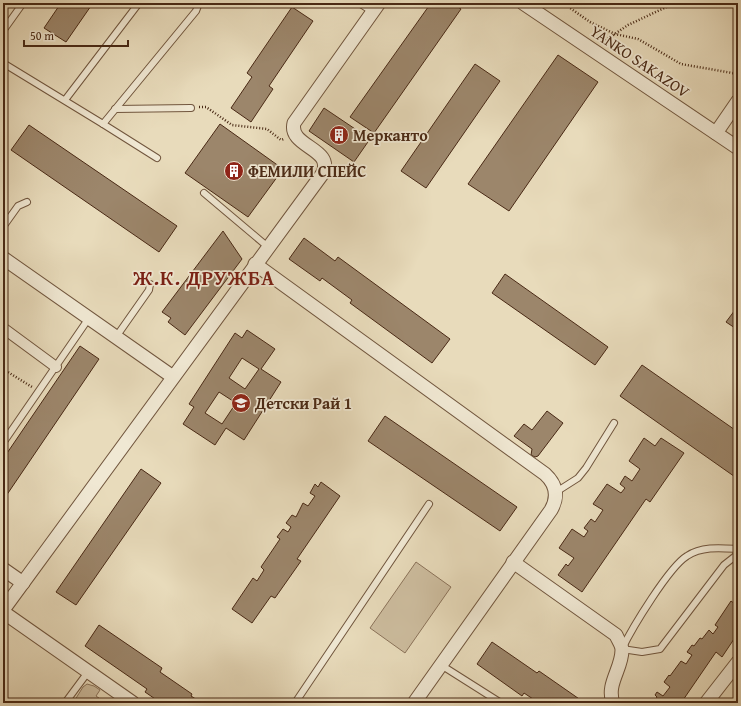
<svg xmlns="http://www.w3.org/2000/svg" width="741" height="706" viewBox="0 0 741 706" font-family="'Gentium Book Plus',serif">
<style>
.green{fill:#cdbd9f;stroke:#8b735a}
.building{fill:#9c866b;stroke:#492915;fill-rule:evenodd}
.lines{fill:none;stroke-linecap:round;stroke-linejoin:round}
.service-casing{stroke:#71563e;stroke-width:8}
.pedestrian-casing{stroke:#71563e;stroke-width:12}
.minor-casing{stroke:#71563e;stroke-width:15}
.path{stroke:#492915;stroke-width:2.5;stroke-dasharray:1 2;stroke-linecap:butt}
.service{stroke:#f0e8d3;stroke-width:6}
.pedestrian{stroke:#f0e8d3;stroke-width:10}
.minor{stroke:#f0e8d3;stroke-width:13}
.labels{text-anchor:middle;stroke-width:3.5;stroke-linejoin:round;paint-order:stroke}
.street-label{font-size:16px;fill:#492915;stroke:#f0e8d3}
.poi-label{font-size:16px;font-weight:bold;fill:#492915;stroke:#f0e8d3;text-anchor:start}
.district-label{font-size:20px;font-weight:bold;letter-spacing:1px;fill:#7a1f14;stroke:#f0e8d3}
</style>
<rect width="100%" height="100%" fill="#e8dbbb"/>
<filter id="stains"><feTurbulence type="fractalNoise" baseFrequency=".005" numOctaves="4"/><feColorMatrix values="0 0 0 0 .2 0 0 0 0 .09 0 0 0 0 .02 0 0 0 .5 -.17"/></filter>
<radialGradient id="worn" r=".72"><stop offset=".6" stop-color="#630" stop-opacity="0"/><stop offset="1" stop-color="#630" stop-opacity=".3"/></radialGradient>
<g class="green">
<path d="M416,562L451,587L405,653L370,628Z"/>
<path d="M87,684L94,686L100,690L96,696L106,703H73L83,687Z"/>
</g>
<g class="building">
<path d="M61,3H93L66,42L44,28Z"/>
<path d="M431,3H452L461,9L374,133L350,117Z"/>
<path d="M292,7L313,21L269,86L273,89L251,122L231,108L252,77L247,73Z"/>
<path d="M558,55L598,82L509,211L468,184Z"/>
<path d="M475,64L500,81L426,188L401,171Z"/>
<path d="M324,108L370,139L354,162L309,131Z"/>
<path d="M220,124L283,169L248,217L185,173Z"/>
<path d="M29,125L177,226L159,252L11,150Z"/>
<path d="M223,231L242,259L185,335L168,322L171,318L162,312Z"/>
<path d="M304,238L335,261L338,257L450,339L432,363L350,303L352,300L322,278L320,281L289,259Z"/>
<path d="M505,274L608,347L595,365L492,293Z"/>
<path d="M738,306V330L726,322Z"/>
<path d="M247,330L275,349L261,369L281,382L244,440L226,428L215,445L183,424L194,407L189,404L235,333L242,338ZM242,358L259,369L245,389L229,378ZM219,392L236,403L222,424L205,413Z"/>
<path d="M80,346L99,359L6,496L3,495V459Z"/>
<path d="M642,365L738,432V479L620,396Z"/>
<path d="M547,411L563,423L538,456L535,457L531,455L532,449L514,436L524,424L532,430Z"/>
<path d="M385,416L517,507L500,531L368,441Z"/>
<path d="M644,438L655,446L661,438L684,453L650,502L646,499L582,592L558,575L566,564L568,566L574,558L559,548L572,529L584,537L588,531L584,528L591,519L595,522L603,510L593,504L607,484L621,493L625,488L620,484L625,476L632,481L640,469L629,461Z"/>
<path d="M141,469L161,483L76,605L56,592Z"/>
<path d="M321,482L340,496L297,559L301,561L275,598L271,596L252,623L232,609L253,578L257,581L264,570L261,567L280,539L277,537L283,529L288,532L291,527L286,523L292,515L296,517L303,503L308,506L315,496L310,493L315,484L318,487Z"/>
<path d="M738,599V633L722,657L716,652L681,703H653L657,697L655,695L657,692L663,696L670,687L664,682L669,675L670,676L681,661L686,664L692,655L687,652L692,645L694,646L700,638L702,639L709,630L713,634L718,627L715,625L731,601L735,604Z"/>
<path d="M99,625L162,668L160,672L192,694L191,696L202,703H161L145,692L147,689L85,646Z"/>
<path d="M492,642L537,673L539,671L585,703H539L524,693L522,696L477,664Z"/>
</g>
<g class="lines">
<g class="service-casing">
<g id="service">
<path d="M359,3L373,12"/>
<path d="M3,31L23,3"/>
<path d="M3,63L103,124L196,11L199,3"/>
<path d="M65,100L139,3"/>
<path d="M115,109L191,108"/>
<path d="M103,124L157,158"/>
<path d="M204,193L268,247"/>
<path d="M3,227L18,206L27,202"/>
<path d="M116,337L149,290L150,284"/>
<path d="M3,443L89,318"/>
<path d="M556,492L578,478L586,468L614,423"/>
<path d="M738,549C721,548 702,546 687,556C669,567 632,628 622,649L642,652L660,649L724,565L738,554"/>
<path d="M441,665L501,703"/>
<path d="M65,703L88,672"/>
<path d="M295,703L429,504"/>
</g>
</g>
<g class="pedestrian-casing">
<path id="pedestrian" d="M3,328L56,367"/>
</g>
<g class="minor-casing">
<g id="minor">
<path d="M523,3L738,148"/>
<path d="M716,133L738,101"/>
<path d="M3,258L173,377"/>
<path d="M255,264L545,474C556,484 559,496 551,510L414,703"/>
<path d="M513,562L616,635C618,640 622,645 622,650C622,669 606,684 613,703"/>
<path d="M3,569L23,583"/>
<path d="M3,610L323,173C334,148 288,147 294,123L379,3"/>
<path d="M3,612L133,703"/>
<path d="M706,703L738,662"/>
</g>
</g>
<g class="path">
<path d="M563,3L590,22L615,34L638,39L681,64L738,74"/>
<path d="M603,42L628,25L675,3"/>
<path d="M199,107H206L232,125L267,129L281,140L284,139"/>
<path d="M3,369L32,387"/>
</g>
<use href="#service" class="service"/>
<use href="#pedestrian" class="pedestrian"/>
<use href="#minor" class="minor"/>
</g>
<defs>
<g id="building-disc" transform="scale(1)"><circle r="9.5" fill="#8f2418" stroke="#f0e8d3"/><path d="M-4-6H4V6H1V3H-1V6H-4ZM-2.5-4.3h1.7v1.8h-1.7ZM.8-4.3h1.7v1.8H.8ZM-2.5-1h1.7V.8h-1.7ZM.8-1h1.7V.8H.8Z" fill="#fff"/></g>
<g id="school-disc" transform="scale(1)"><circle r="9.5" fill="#8f2418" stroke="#f0e8d3"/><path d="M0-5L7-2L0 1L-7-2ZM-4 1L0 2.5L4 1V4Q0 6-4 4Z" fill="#fff"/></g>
</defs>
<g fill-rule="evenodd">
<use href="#building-disc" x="339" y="135"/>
<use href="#building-disc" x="234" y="171"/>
<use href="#school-disc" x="241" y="403"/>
</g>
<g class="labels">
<g class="street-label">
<text transform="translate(640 61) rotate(34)" y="6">YANKO SAKAZOV</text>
</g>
<g class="poi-label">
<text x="353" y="141">Мерканто</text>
<text x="248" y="177">ФЕМИЛИ СПЕЙС</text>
<text x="255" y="409">Детски Рай 1</text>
</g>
<g class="district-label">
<text x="204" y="285">Ж.К. ДРУЖБА</text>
</g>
</g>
<rect width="741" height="706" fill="none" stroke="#e8dbbb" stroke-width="16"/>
<rect x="4" y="4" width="733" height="698" fill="none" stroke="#492915" stroke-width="2"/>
<rect x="8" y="8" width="725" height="690" fill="none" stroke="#492915"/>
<path d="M24 40v6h104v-6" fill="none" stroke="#492915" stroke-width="2"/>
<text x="30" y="40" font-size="12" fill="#492915" stroke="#f0e8d3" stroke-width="3" paint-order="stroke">50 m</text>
<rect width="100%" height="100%" filter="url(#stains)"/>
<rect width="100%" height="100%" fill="url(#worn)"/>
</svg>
